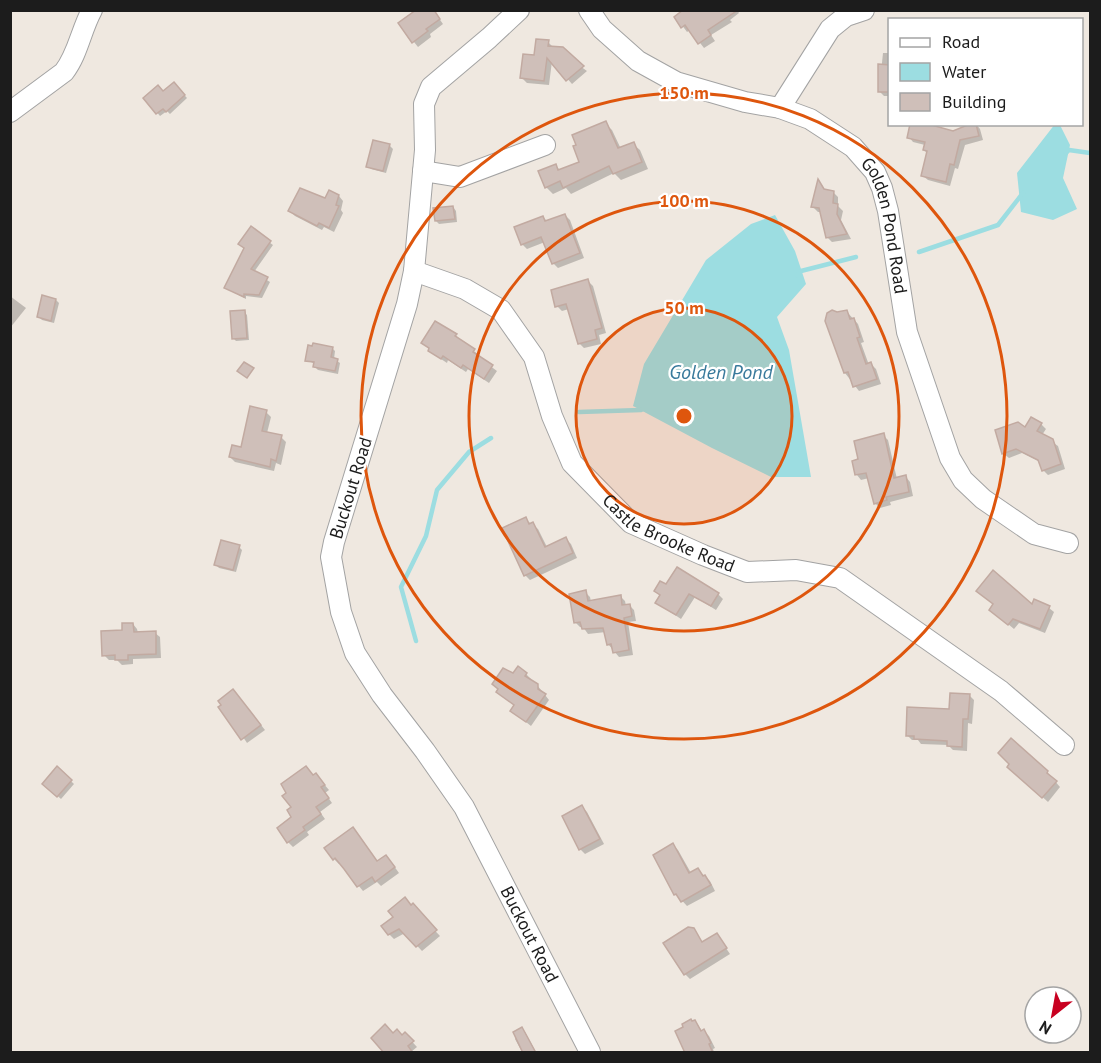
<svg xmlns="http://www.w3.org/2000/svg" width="1101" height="1063" viewBox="0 0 1101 1063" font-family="'PT Sans',sans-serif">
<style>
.water{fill:#9cdde1}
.shadow{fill:#0003}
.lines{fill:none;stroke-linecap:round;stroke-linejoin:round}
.stream{stroke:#9cdde1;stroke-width:4.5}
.building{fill:#cfbfb9;stroke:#c2aaa1;stroke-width:1.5}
.minor-casing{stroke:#a3a3a3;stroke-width:22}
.minor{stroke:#fff;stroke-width:20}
.ring{fill:none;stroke:#de560d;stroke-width:3}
.labels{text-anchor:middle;stroke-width:4.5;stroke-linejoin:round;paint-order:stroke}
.street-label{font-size:18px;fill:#1c1c1c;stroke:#fff}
.water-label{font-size:20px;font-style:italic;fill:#397a9c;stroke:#fff}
.centre{fill:#de560d;stroke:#fff;stroke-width:3}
.ring-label{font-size:18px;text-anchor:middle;font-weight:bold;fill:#de560d;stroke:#fff;stroke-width:4.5;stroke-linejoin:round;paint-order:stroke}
</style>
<rect width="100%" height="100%" fill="#efe8e0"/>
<g class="water">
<path d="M1055,124L1060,125L1070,145L1063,178L1077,209L1053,220L1021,212L1017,173Z"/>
<path d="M775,215L795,251L806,284L777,317L789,350L811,477H771L712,448L633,406L644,364L706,260L751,224Z"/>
</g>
<g class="shadow">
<path d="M412,10H433L443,24L430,34L431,37L418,47L414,42V13Z"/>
<path d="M737,10L739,13L730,20L732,22L711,35L715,41L704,48L690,30L687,32L676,17Z"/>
<path d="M548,42L553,47L587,71L572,84L552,61L549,85L527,83L522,78Z"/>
<path d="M883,53H890V96H884L879,91Z"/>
<path d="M174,84L187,98L170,114L167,111L160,116L145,98L164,93Z"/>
<path d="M605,123L612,130L621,149L633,144L640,150L648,169L621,180L614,173L571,194L566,188L553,194L546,187L555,165L561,171L581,163L578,146Z"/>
<path d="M976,124L980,129L983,140L965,145L958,169L955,168L950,186L928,180L923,176L928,154L924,150L925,145L913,142L909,137L953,133Z"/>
<path d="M390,146L393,149L386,173L371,169L368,166Z"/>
<path d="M819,182L826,191L833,192L838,197V206L843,211L841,220L851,239L832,242L827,237L822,212H818L813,207Z"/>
<path d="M339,196L343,201L341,210L343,213L334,232L324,227L322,230L295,216L290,211Z"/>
<path d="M453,207L456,211L457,222L439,224L436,221Z"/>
<path d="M565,215L570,220L584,258L558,268L553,263L545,242L527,249L522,244L543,217L548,222Z"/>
<path d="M251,229L273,245L254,272L270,282L262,298L246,296V299L229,290Z"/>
<path d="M588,281L593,286L606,333L599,335L601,344L584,348L579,343L569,309L562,311L557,306Z"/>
<path d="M10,296L26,308L10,328Z"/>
<path d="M56,300L59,303L54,323L42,320L39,317Z"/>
<path d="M244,312L247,315L249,340L236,341L233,338Z"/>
<path d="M847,312L858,324L864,342L861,343L869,365L871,364L876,369L881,384L859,391L845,373L837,314Z"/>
<path d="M456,335L460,341L479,355L478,357L497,371L489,383L468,369L466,372L448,360L447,363L435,355L423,343Z"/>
<path d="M332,348L335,351L334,359L340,363L338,374L318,370L315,367V364L307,360Z"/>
<path d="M266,412L271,417L267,433L281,437L286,442L281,465L276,463L274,471L235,462L230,457L242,449Z"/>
<path d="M1041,424L1046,429L1042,435L1058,446L1065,469L1048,475L1043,470L1040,462L1022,453L1009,458L1004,454L997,431L1026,429Z"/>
<path d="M883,435L888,440L897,479L906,477L910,482L913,496L890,502L891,505L880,508L875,503L869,478L861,480L857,475L860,460Z"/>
<path d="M525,519L538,529L547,547L566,539L571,544L577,558L530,580L525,575Z"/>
<path d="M239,547L242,550L236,572L219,568L216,565Z"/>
<path d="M667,587L718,594L723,599L716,610L695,597L681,619L657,603L661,596L656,591Z"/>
<path d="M978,591L1033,607L1049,608L1054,612L1045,633L1019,623L1014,629L996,614L995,605Z"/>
<path d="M585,592L590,597L591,602L620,596L625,601L626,606L629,605L634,610L636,621L628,622L633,655L619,657L608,644L606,632L588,634L583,627H580L575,622Z"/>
<path d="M133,624L137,629L138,633H155L160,637L161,658L133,659V664L122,665L117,660H109L104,655Z"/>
<path d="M526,674L531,679L530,681L537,685L549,700L531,726L512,711L515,706L513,675Z"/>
<path d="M969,695L974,700L972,724L968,723L967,751L953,750L948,745L921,744L918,740H912L907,735L950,711Z"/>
<path d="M238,696L265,730L247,743L223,706Z"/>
<path d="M57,768L74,784L61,799L44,784Z"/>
<path d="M1014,771L1047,772L1060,787L1048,802Z"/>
<path d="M316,775L329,790L325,793L332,803L320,812L325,819L307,832L309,835L293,847L288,842L294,817L314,777Z"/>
<path d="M582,807L587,812L604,844L585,854L580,849Z"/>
<path d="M353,829L378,863L391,862L399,873L381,886L377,882L363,891L340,863L339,864L334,859Z"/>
<path d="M673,845L678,850L691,873L698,870L710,881L715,891L687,906L676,894Z"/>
<path d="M405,899L440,936L422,951L405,933L394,939L389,934L395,917Z"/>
<path d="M693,930L703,943L717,935L730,954L690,979L685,974Z"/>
<path d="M695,1021L703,1032L704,1031L709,1036L715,1048L713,1049L714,1052H687Z"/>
<path d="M522,1029L525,1032L536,1052H522L515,1039Z"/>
<path d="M405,1034L417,1047L411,1052L393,1035L402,1037Z"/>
</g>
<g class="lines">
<g class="stream">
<path d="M1066,153L1069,150L1090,153"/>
<path d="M919,252L998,225L1023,193"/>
<path d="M797,275L801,271L856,257"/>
<path d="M579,412L641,410L645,408"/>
<path d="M416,641L401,587L426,536L437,490L469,452L491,438"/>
</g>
</g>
<g class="building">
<path d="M416,10H434L440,19L426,29L428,31L412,43L398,23Z"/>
<path d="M683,10H738L708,30L711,35L698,44L685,25L681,28L674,17Z"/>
<path d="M536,39L549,40L548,46L563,47L584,66L566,81L547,58L544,81L520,78L523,54L534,55Z"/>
<path d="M878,64L890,65V92H878Z"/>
<path d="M174,82L185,95L166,112L163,109L156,114L143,98L158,85L163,91Z"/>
<path d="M606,121L618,148L634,142L642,162L613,174L609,166L563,188L560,181L545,188L538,171L556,164L558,170L579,162L573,146L576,145L572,135Z"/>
<path d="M910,124H928L953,131L970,124H976L979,136L960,140L954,165L950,164L946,182L921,176L927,151L923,150L925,142L907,138Z"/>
<path d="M373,140L390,144L383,171L366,167Z"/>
<path d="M818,179L824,189L834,191L833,203L838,204L837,214L847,234L826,238L819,208L811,207Z"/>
<path d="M300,188L325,198L329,190L339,195L336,205L339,206L329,228L319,223L317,226L288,211Z"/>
<path d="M453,206L455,219L435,221L433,208Z"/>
<path d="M565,214L580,253L552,264L541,237L521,245L514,227L543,216L545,221Z"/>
<path d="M251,226L271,241L251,269L268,277L259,295L244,294V297L224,288L244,248L238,244Z"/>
<path d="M588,279L602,328L595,330L597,339L578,344L566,304L555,307L551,290Z"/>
<path d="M42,295L56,299L51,321L37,317Z"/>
<path d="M245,310L247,338L232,339L230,311Z"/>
<path d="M832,310L837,312L847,310L850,319L854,318L860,337L857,338L866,364L871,362L877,379L853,387L848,372L844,373L825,321L827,313Z"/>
<path d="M435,321L457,334L455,336L475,349L473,352L493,365L484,379L463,365L461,368L443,356L441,359L428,351L429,348L421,343Z"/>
<path d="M313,343L333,347L331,357L338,359L335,371L313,367L314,362L305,361L308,345L312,346Z"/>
<path d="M244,362L254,368L247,378L237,371Z"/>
<path d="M250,406L267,410L262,431L282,435L276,461L271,459L270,467L229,457L232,445L241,447Z"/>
<path d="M1031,417L1042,423L1037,431L1053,439L1061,464L1042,471L1038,460L1016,449L1002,454L995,430L1018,422L1025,427Z"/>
<path d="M884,433L894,478L906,475L909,492L886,497L887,500L874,504L866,473L855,475L852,461L858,459L854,441Z"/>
<path d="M526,517L529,524L533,522L545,547L566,537L573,553L524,576L502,528Z"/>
<path d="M221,540L240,545L233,570L214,565Z"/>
<path d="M677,567L719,593L711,606L689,594L676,615L655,603L660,595L654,591L660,581L666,584Z"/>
<path d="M993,570L1032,604L1034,599L1050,606L1040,629L1013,619L1008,625L989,610L993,604L976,591Z"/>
<path d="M586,590L588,601L621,595L622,605L630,604L632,616L624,618L629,650L613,653L611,644L607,645L603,628L582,629L580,622L574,623L569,594Z"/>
<path d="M122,623H133L134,632L156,631V654L128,655V660H115V655L102,656L101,631L122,630Z"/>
<path d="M518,666L527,673L525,676L538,684V689L546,694L526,722L510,711L514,705L496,692L498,689L492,684L503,668L513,673Z"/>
<path d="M233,689L261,725L241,740L218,707L221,705L218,701Z"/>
<path d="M950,693L970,694L968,719H963L962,747L947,746V741L914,739V736H906L907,707L949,709Z"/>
<path d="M1011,738L1048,771L1047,773L1057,781L1042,798L1007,767L1009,764L998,753Z"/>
<path d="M57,766L72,780L57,797L42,784Z"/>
<path d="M306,766L313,775L316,773L325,785L321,787L329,798L316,807L321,814L303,827L305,830L287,843L277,828L291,817L287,810L291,807L282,796L286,793L281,784Z"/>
<path d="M582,805L600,839L579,850L562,816Z"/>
<path d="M353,827L377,861L386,855L395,867L375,882L372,877L357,887L344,869L335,858L333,860L324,848Z"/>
<path d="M673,843L689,873L698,868L703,876L705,875L711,885L681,902L676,894L674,895L653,855Z"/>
<path d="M405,897L411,905L413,903L437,930L416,947L399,929L388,935L381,926L393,917L388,911Z"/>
<path d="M688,927L694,928L702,942L717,933L727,948L684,975L663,943Z"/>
<path d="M691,1019L692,1021L695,1020L701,1031L704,1029L711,1043L709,1044L713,1053H685L675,1031L683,1027L682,1024Z"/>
<path d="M385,1024L393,1033L397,1029L402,1035L405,1032L414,1041L408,1046L413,1053H384L371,1038Z"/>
<path d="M522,1027L536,1053H523L513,1032Z"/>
</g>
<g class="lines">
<g class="minor-casing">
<g id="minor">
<path id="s1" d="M519,10L489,38L431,87L424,104L425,150L414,271L407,304L334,542L331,557L341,612L355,653L382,695L425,751L464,807L590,1052"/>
<path id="s2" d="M589,10L602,29L638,61L676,82L745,102L780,108L810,119L853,147L875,172L882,188L888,211L907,332L950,458L963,480L983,499L1034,534L1068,543"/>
<path d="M780,108L830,29L846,16L864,10"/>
<path d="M10,112L64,72C78,54 81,30 92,10"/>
<path d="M423,171L460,177L545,145"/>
<path id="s3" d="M414,271L465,289L501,310L534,357L552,416L572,463L631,523L703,555L747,572L796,570L840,578L1001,691L1064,745"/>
</g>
</g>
<use href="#minor" class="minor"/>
</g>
<circle cx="684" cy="416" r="108" fill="#de560d" fill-opacity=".12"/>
<g class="ring">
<circle cx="684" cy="416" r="108"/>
<circle cx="684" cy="416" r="215"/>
<circle cx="684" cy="416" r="323"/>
</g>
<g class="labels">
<g class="street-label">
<text dy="6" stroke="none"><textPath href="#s2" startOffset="393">Golden Pond Road</textPath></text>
<text transform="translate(351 488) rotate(-73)" y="6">Buckout Road</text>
<text dy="6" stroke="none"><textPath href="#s3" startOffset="388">Castle Brooke Road</textPath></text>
<text dy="6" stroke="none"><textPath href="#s1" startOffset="1032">Buckout Road</textPath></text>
</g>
<g class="water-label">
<text x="721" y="379">Golden Pond</text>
</g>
</g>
<circle cx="684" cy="416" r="9" class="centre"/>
<g class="ring-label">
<text x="684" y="99">150 m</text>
<text x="684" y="207">100 m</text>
<text x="684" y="314">50 m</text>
</g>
<rect width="1101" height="1063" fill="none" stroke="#1c1c1c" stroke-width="24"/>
<rect x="888" y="18" width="195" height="108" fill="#ffffff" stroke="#a4a4a4" stroke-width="1.5"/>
<rect x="900" y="38" width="30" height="9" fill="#ffffff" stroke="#a4a4a4" stroke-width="1.5"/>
<text x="942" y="48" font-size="18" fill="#1c1c1c">Road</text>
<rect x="900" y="63" width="30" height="18" fill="#9cdde1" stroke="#a4a4a4" stroke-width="1.5"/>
<text x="942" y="78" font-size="18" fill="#1c1c1c">Water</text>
<rect x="900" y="93" width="30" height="18" fill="#cfbfb9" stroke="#a4a4a4" stroke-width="1.5"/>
<text x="942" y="108" font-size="18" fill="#1c1c1c">Building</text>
<g transform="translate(1053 1015) rotate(211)"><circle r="28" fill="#ffffff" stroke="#a4a4a4" stroke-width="1.5"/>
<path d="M0-4.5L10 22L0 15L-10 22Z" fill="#c80020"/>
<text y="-9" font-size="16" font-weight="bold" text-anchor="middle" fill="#1c1c1c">N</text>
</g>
</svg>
